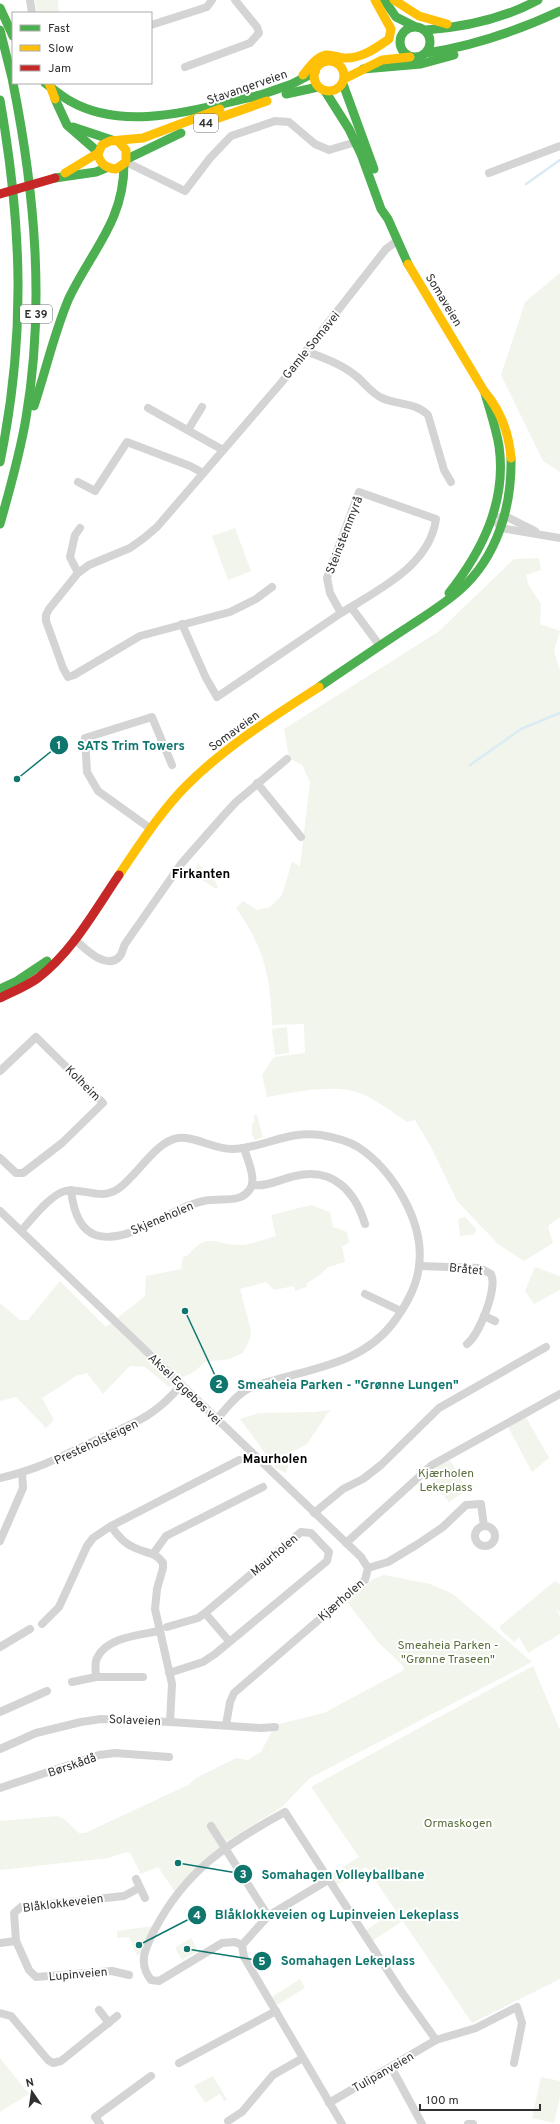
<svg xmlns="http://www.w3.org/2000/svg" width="560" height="2124" viewBox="0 0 560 2124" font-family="Overpass,sans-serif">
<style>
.green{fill:#f2f5ec}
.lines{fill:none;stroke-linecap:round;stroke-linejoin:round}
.stream{stroke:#d9ebf3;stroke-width:2.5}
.street{stroke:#d4d4d4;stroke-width:8}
.fast{stroke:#4caf50;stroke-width:9}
.slow{stroke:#ffc107;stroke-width:9}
.jam{stroke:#c62828;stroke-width:9}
.slow-bridge{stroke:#ffc107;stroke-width:9}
.jam-bridge{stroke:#c62828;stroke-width:9}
.labels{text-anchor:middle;stroke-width:4;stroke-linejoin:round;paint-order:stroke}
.shield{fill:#fff;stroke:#6e6e6e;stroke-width:1}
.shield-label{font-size:11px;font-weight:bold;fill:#303030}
.street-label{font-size:12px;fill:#303030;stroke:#fff}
.park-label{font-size:12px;fill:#586e3b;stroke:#fff}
.neighbourhood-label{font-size:13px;font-weight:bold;fill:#000;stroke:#fff}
.leader{fill:none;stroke:#0f766e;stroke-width:1.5}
.callout-dot{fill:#0f766e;stroke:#fff;stroke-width:1.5}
.mark-label{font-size:12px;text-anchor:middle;font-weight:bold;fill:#fff}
.callout-label{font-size:13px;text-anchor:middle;font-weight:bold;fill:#0f766e;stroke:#fff;stroke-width:4;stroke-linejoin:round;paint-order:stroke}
</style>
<rect width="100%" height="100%" fill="#fff"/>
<g class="green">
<path d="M35,0H58L59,13H37Z"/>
<path d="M560,273V472L543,461L501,375L525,302Z"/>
<path d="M235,528L251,571L228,580L212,536Z"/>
<path d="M539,558L541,570L526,575L528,584L541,604L540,624L560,631L554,651L560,671V1217L548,1226L553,1243L524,1261L499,1245L457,1201L431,1147L415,1120L407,1122C389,1110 369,1093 347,1090C324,1086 290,1093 267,1097L262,1075L274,1057L305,1053L304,1024L272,1025C271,978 264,947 236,908L243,901L257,910L270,907L282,895L292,862L300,866L310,782L302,765L289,758L284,729L438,632L514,559Z"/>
<path d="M198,864L213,876L218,888L216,889L202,880V877L193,871Z"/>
<path d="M287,1027L289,1053L275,1055L272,1029Z"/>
<path d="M254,1115H257L263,1137L255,1140L252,1134V1123H254Z"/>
<path d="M311,1205L330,1212L333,1227L347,1232L349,1243L342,1246L345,1262L328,1267L320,1275L306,1284L307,1287L295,1291L294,1286L274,1290L266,1282L240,1289L251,1331L250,1339L243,1353L230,1359L205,1362L194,1372L181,1378L169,1387L145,1367L130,1366L103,1394L87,1373L76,1376L42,1398L54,1420L46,1428L16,1397L0,1401V1303L20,1320H28L60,1281L106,1327L145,1296L146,1276L181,1269L183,1257L187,1256C209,1230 213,1245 240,1245C251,1245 265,1239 276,1236L271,1215Z"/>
<path d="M465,1217L476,1229L475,1234L460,1236L458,1219Z"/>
<path d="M535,1267L560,1276V1290L534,1304L525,1291Z"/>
<path d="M330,1410L307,1444L292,1452L286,1473L276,1468L240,1419L259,1413L314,1412Z"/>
<path d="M526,1417L549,1458L532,1472L508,1427Z"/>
<path d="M450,1460L467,1490L449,1502L428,1477L436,1467Z"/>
<path d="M384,1575L430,1584L453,1594L532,1662L310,1778L282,1807L224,1843L175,1892L158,1867L141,1874L130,1853L127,1852L108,1858L0,1870V1821L57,1816L63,1818L79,1833H85L188,1785L196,1778L236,1758L248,1760L261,1752L271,1733L279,1724L324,1713L404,1670L403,1666L378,1642L347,1602L373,1579Z"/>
<path d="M555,1581L560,1584V1613L556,1607L560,1617V1634L528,1653L519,1637L514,1642L501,1630L500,1626Z"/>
<path d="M533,1666L560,1730V1979L472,2023L366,1867L336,1885L330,1875L359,1857L311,1787Z"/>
<path d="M394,1911L401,1922L372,1941L365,1931Z"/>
<path d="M153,1926L142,1952L137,1956L129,1937L117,1938V1931Z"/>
<path d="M191,1938L198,1951L182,1960L175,1948Z"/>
<path d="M300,1979L305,1988L277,2005L272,1997Z"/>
<path d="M0,2058L29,2094L0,2112Z"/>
<path d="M213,2076L227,2100L224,2101L220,2094L205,2103L194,2086Z"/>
<path d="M541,2077L560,2081V2097L554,2123L532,2118Z"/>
</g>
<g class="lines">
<g class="stream">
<path d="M526,184L560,160"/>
<path d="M470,765L521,729L560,713"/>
</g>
<g class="street">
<path d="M30,0L32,13"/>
<path d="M151,25L201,9L207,7L212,0"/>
<path d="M185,67L250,43L259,33L257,27L235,0"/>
<path d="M126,162L185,191L210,158L231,136L275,121L289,122L315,144L329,150L359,141"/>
<path d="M489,173L560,146"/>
<path d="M306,351C323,358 342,364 356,376C365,383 371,393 382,398C397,405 415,402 428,415L444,470L451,482"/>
<path d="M148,408L223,450"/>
<path d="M188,430L202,407"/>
<path d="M78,482L95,491L127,442L190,466L203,473"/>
<path d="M500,517L505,516L535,531"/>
<path d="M498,524L501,528L560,538"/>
<path d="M78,573L70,557L75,535L80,528"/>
<path d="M272,587L256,599L230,612L140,636L74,675L68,677L63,668L46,621V615L49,609L78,573L89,565L130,548L144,538L157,527L281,383L386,249L397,241"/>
<path d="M351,607L341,613L330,593L327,578L359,492L436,519C430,563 385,586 351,607L380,646"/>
<path d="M182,624L206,678L217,697L341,613"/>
<path d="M257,783L301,837"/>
<path d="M151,829L98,791L87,772L85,738L152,717L172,765"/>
<path d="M74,939C84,947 106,972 120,956C122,954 123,948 125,944L181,864L224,815L236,802L287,759"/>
<path d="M0,1071L36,1037L103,1103L62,1143L23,1173H16L0,1158"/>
<path d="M253,1185C267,1187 281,1179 295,1176C333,1167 355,1191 365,1224"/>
<path d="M71,1190C77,1244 106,1245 149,1225C165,1218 176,1209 193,1204C199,1202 205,1200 211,1200C225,1198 241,1203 250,1189C257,1179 247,1159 244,1148"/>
<path d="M0,1211L361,1557L368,1568L365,1580L234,1693L230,1702L226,1725"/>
<path d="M21,1231C31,1220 50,1195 65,1191C83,1187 100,1201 118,1189C137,1176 156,1141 178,1138C194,1136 214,1149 232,1149C262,1149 287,1130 321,1135C333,1137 348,1141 358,1147C393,1170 425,1223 419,1266C417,1286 405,1307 393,1323C365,1360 321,1367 278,1379C269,1382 257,1384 248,1389C236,1395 226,1409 217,1419"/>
<path d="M419,1266L480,1268L491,1274C498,1288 479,1335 467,1344"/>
<path d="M365,1294L401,1311"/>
<path d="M484,1316L495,1321"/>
<path d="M0,1478C36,1470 61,1457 94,1441C131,1424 154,1418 181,1385"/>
<path d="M314,1513L343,1489L363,1479L381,1465L439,1408L546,1347"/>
<path d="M111,1526C117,1535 124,1544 135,1548C145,1553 156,1552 163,1563V1568L157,1589L155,1609L172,1684L170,1722"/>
<circle cx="485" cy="1536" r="10"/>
<path d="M0,1541L23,1488L22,1473"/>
<path d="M346,1543L432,1465L560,1394"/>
<path d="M153,1554L166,1536L263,1487"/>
<path d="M368,1568L388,1562L418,1544L443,1527L466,1505L481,1504L484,1526"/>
<path d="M205,1613L229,1641"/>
<path d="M42,1624L59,1607L87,1546L93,1538L111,1526L239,1460"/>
<path d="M167,1627L198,1618L205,1613L301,1532L311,1533L329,1552L327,1561L215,1654L203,1662L169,1673"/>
<path d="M0,1647L30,1629"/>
<path d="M143,1677H96C96,1671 94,1664 97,1658C107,1637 140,1635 159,1631"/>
<path d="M72,1682L96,1677"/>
<path d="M0,1712L47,1691"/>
<path d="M0,1749L36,1733L81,1722L101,1719L170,1722L261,1728L275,1727"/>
<path d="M0,1788L99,1755L115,1753L169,1757"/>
<path d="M211,1826L268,1916L242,1945L244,1957L342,2124"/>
<path d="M136,1879L145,1898"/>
<path d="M268,1916L328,1880"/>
<path d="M16,1941L14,1913L21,1907L124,1896L139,1888"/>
<path d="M0,1943L16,1941L29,1970L36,1977L112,1971L129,1975"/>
<path d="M242,1945L235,1942L222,1943L159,1981L151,1980C137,1962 146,1947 155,1929C186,1870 228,1843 285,1812L401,1991L436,2040"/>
<path d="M99,2010L109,2023"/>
<path d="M0,2013L11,2016L48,2060L53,2063L61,2061L117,2016"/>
<path d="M179,2063L276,2011"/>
<path d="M391,2067L422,2124"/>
<path d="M329,2103L436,2040L476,2028L517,2007L522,2023L514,2063"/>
<path d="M228,2121L242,2112L273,2075L303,2058"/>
<path d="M100,2124L95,2117L151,2076"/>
<path d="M468,2124H473"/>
</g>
<g class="fast">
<path d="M384,0L396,17L414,26"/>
<path d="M0,8L13,36"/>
<circle cx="415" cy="42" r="15"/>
<path d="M0,30L13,82"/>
<path d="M426,30C466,27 503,19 538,0"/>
<path d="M427,53C474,46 517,31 560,11"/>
<path d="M363,69L421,64L454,55"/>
<path d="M45,83C53,89 61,96 70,101C128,134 201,107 261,95"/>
<path d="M343,84L374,169"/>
<path d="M325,91L349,129L361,154L381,209L388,219L408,264"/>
<path d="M286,94L318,87"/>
<path d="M252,98L292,84L315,72"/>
<path d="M55,99L67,125L98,152"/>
<path d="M0,100C22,225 26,337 0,462"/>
<path d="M73,127L112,140"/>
<path d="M127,159L181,133"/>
<path d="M55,178L96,172L106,168"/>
<path d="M34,406C46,370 54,333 69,298C92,250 124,221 124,164"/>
<path d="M0,524C10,489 20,454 26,418C45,306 35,193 13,83"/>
<path d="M449,593C482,551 507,502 499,446C496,428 490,411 485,393"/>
<path d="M319,687C347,668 376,648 405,629C423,617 443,605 460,590C497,557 512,507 511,458"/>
<path d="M0,989L17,981L47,961"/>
</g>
<g class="slow">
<path d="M394,0L419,16L447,24"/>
<circle cx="329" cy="76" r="15"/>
<path d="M303,75C309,68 316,57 326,55C332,54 338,58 344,58C361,59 376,48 389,39L391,29L375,0"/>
<path d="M344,79L382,60L410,57"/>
<path d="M210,121L267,101"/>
<path d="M118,141L126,150V162L116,169C106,168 100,164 98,154L102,145L110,141L143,138L220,109"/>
<path d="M65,173L98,153"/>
<path d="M408,264L484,391C501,411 509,432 511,458"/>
<path d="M119,875C140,844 161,811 187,785C226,746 273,717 319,687"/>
</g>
<path class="jam" d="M0,998C12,992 27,986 38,978C73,951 95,910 119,875"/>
<path class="slow-bridge" d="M49,83L55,99"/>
<path class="jam-bridge" d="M0,194L55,178"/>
</g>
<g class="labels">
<g class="shield">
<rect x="194" y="114" width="24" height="18" rx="3"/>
<rect x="20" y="305" width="32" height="18" rx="3"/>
</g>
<g class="shield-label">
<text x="206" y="127">44</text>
<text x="36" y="318">E 39</text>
</g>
<g class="street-label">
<text transform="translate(247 87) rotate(-19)" y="4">Stavangerveien</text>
<text transform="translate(444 300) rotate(59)" y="4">Somaveien</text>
<text transform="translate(311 345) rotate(-51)" y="4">Gamle Somavei</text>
<text transform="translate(344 535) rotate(-69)" y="4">Steinstemmyrå</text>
<text transform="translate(234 731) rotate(-36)" y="4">Somaveien</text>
<text transform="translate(83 1083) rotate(45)" y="4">Kolheim</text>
<text transform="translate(162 1218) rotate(-23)" y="4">Skjeneholen</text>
<text transform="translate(466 1269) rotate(6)" y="4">Bråtet</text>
<text transform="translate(185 1389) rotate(44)" y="4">Aksel Eggebøs vei</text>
<text transform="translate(96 1442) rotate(-25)" y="4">Presteholsteigen</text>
<text transform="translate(274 1555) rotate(-40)" y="4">Maurholen</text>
<text transform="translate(341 1600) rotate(-41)" y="4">Kjærholen</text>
<text transform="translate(135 1720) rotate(2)" y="4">Solaveien</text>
<text transform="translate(72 1765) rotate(-19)" y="4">Børskådå</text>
<text transform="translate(63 1903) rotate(-7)" y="4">Blåklokkeveien</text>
<text transform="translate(78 1974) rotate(-5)" y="4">Lupinveien</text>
<text transform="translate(383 2072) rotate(-30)" y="4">Tulipanveien</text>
</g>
<g class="park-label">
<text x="446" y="1477">Kjærholen<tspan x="446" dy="14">Lekeplass</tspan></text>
<text x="448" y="1649">Smeaheia Parken -<tspan x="448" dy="14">"Grønne Traseen"</tspan></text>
<text x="458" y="1827">Ormaskogen</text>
</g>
<g class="neighbourhood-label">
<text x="201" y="878">Firkanten</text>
<text x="275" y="1463">Maurholen</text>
</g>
</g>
<path class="leader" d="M17 779L59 745M185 1311L219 1384M178 1863L243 1874M139 1945L197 1915M187 1949L262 1961"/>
<g class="callout-dot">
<circle cx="17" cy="779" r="4"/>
<circle cx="185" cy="1311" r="4"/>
<circle cx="178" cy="1863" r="4"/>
<circle cx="139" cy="1945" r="4"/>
<circle cx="187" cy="1949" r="4"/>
<circle cx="59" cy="745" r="10"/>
<circle cx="219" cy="1384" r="10"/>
<circle cx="243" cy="1874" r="10"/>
<circle cx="197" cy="1915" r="10"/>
<circle cx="262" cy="1961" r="10"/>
</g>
<g class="mark-label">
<text x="59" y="749">1</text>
<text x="219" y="1388">2</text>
<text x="243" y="1878">3</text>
<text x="197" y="1919">4</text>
<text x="262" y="1965">5</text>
</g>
<g class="callout-label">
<text x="131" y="750">SATS Trim Towers</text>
<text x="348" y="1389">Smeaheia Parken - "Grønne Lungen"</text>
<text x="343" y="1879">Somahagen Volleyballbane</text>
<text x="337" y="1919">Blåklokkeveien og Lupinveien Lekeplass</text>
<text x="348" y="1965">Somahagen Lekeplass</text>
</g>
<rect x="12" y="12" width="140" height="72" fill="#ffffff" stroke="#acacac"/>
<rect x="20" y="25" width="20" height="6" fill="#4caf50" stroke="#acacac"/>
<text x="48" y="32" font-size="12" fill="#303030">Fast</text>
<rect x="20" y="45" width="20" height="6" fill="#ffc107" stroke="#acacac"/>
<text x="48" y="52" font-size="12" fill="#303030">Slow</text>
<rect x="20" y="65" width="20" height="6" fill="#c62828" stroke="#acacac"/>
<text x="48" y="72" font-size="12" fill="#303030">Jam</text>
<g transform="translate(32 2092) rotate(347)" stroke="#ffffff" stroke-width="3" paint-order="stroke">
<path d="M0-3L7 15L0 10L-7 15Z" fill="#303030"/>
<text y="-6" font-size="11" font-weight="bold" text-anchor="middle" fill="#303030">N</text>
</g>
<path d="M420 2104v6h120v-6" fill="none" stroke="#303030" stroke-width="2"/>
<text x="426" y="2104" font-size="12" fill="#303030" stroke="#ffffff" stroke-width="3" paint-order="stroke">100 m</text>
</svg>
